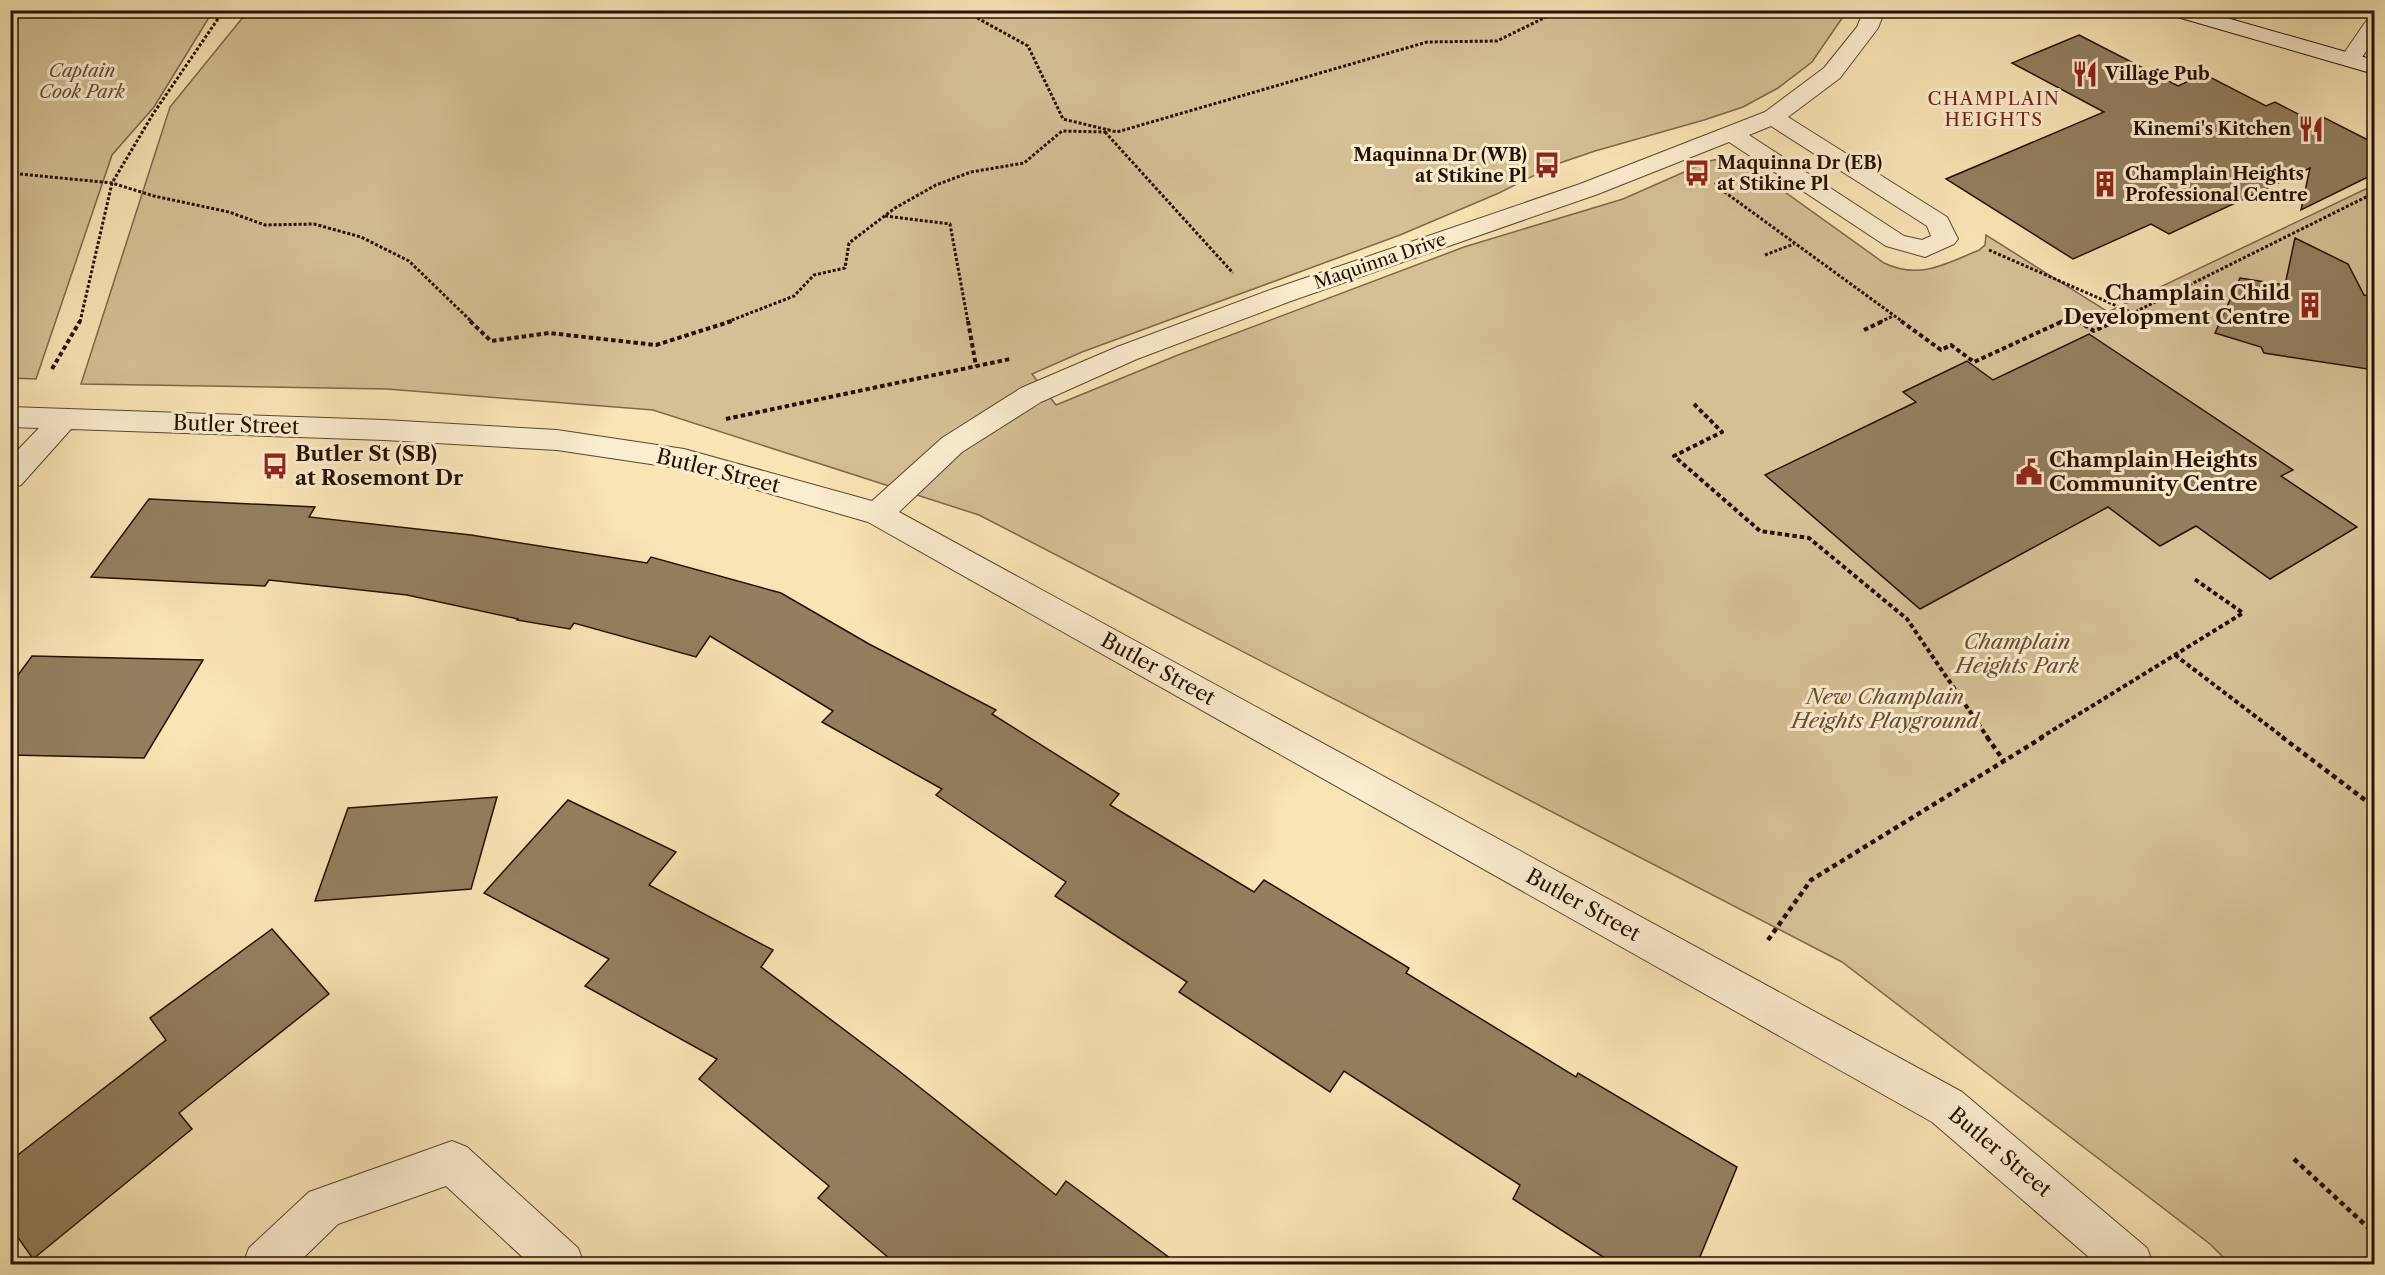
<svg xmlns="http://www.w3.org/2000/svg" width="2385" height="1275" viewBox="0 0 2385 1275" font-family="'Libre Caslon Text',serif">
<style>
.green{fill:#d5c096;stroke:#7d684c;stroke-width:1.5}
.building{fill:#937f5f;stroke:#251101;stroke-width:1.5}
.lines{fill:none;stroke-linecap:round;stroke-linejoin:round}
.lane-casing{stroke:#5a462e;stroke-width:2}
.street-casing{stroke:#5a462e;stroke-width:2}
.secondary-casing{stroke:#251101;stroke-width:2}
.path-far2{stroke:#251101;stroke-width:3;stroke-dasharray:3 2;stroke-linecap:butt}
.path-far1{stroke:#251101;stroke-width:4;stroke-dasharray:4.5 3;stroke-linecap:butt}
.path{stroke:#251101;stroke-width:4.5;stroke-dasharray:5 4;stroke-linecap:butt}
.lane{fill:#fbedcf;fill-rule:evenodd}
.street{fill:#fbedcf;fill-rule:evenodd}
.secondary{fill:#fbedcf;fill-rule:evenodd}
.labels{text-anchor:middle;stroke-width:6;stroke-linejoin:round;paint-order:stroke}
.far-park-label{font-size:18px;font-style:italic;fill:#634e35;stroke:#fbedcf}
.far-poi-label{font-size:18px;font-weight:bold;fill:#251101;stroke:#fbedcf;text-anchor:start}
.far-neighbourhood-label{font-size:18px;letter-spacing:1.5px;fill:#7a1f14;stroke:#fbedcf}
.far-street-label{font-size:18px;fill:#251101;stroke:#fbedcf}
.poi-label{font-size:21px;font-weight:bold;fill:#251101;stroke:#fbedcf;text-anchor:start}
.street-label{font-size:21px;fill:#251101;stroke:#fbedcf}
.park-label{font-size:21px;font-style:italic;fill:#634e35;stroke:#fbedcf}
</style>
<rect width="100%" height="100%" fill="#f9e4b5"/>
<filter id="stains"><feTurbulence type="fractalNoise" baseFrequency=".00333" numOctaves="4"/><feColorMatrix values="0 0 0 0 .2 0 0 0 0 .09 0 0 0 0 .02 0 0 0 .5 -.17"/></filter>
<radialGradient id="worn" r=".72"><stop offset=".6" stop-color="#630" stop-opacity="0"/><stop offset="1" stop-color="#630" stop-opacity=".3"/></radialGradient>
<g class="green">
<path d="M11,10L213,11L154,107L112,155L36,379L11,378Z"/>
<path d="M248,11H1847L1812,62L1778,88L1743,107L1704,120L1595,151L1557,164L1499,193L1400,235L1082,352L1032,374L1056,405L1178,355L1464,247L1623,199L1709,161C1742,154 1759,159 1778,187L1884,263C1919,280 1946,264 1979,250L1985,245L1986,235L2108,312L2374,185V1264H2230L2210,1244L1842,962L979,515L653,410L387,389L81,384L170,107Z"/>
</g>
<g class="building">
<path d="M2079,35L2178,86L2204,74L2266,106L2275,102L2319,125L2321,116L2374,143V174L2301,210L2310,168L2169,234L2151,224L2073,259L1946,179L2104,112L2012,63Z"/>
<path d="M2295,238L2348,264L2364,295L2374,297V370L2264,353L2261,347L2215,333L2240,278L2285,285Z"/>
<path d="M2089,334L2293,470L2281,476L2357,527L2270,579L2196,526L2160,546L2108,507L1920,609L1765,475L1916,402L1903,392L1967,361L1993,380Z"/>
<path d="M149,499L315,507L309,517L471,535L647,563L651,557L781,593L869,644L996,710L992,714L1119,794L1110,805L1254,892L1264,880L1409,968L1406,973L1576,1077L1578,1073L1737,1167L1697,1264H1614L1513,1199L1520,1185L1344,1071L1330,1092L1179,992L1187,982L1055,896L1066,882L936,795L942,789L822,722L833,711L710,636L696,657L574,623L570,629L517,620L518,619L407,595L269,580L265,586L91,577Z"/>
<path d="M32,656L203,660L144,758L10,755V686Z"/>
<path d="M497,797L471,889L315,901L348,808Z"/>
<path d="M568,800L676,852L649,885L773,950L761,967L899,1071L1056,1195L1066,1181L1178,1264H896L818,1198L829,1186L699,1079L717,1059L585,986L609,959L484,893Z"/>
<path d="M272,929L329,994L179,1113L192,1129L33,1259L10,1226V1161L166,1040L150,1018Z"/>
</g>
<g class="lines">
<g class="lane-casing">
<path id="lane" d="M2374,18C2376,39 2370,46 2358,63L2351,65L2344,63L2340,59L2364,24L2367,20Z"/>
</g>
<g class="street-casing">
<g id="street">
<path d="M1864,10H1885L1878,28L1840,78L1788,117L1947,217L1958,239L1954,244L1925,257L1886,246L1729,142L1598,194L1291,301L1137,359L1041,402L962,452L899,512L1962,1092L2147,1248L2153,1264H2097L1932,1122L868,522L684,469L557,450L384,440L71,429L21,485L10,488V458L39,428L10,427V407L384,420L557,430L684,449L872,501L942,438L1021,388L1117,347L1273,289L1580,184L1765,112L1824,68L1857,27ZM1771,126L1927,226L1931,236L1922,240L1904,236L1749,135Z"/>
<path d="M452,1141L467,1147L578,1248L584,1264H530L446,1186L338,1224L297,1264H243L249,1248L309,1192Z"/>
</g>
</g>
<g class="secondary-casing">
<path id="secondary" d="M2164,10H2199L2374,60V74L2167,14Z"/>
</g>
<g class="path-far2">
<path d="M971,10L979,19L1028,46L1063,119L1117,132L1427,42L1497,41L1546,17L1552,10"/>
<path d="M1105,132L1233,273"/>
<path d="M10,173L112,183L154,196L229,212L265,225L314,224L361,237L409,261L472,322"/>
<path d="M1720,178L1715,185L1903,322"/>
<path d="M885,216L950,224L968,322"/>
<path d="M1989,250L2133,313L2374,193"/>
<path d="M1765,255L1794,244"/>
<path d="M80,322L112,183L153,114L224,10"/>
<path d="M727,322L794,296L814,275L845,268L849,243L895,208L936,185L971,172L1024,163L1062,131L1105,132L1108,129"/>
<path d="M1880,322L1893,316"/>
<path d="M2060,322L2072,317L2081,322"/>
<path d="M2113,322L2133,313"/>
</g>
<g class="path-far1">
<path d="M470,321L491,341L549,333L656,345L732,321"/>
<path d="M968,321L976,366"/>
<path d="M1901,321L1941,350L1951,345L1974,362L2063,321"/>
<path d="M2078,321L2094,331L2116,321"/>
<path d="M1864,330L1883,321"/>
<path d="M52,369L80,321"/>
<path d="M1694,404L1722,432L1674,456L1760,531L1809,538L1907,619L1988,738"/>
<path d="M726,419L1010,359"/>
<path d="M2175,655L2284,738"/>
<path d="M2040,738L2243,613L2193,578"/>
</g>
<g class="path">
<path d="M1987,737L2004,761"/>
<path d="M2282,737L2369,803"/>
<path d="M1768,940L1811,880L2043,737"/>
<path d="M2294,1159L2374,1233"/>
</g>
<use href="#lane" class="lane"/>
<use href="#street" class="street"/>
<use href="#secondary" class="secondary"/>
</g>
<defs>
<g id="restaurant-bare" transform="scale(2.07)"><path d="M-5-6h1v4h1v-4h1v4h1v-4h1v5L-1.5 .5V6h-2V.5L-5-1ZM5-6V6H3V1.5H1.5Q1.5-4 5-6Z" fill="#8f2418" stroke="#fbedcf" stroke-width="2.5" paint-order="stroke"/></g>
<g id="bus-bare" transform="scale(2.07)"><path d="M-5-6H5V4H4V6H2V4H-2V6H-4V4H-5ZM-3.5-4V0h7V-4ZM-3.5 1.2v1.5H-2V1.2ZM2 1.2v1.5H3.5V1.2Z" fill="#8f2418" stroke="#fbedcf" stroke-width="2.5" paint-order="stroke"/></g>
<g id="building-bare" transform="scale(2.07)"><path d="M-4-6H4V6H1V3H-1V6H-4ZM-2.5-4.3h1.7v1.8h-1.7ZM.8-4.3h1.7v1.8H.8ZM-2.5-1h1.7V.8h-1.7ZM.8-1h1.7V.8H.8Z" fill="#8f2418" stroke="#fbedcf" stroke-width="2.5" paint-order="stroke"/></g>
<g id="civic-bare" transform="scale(2.07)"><path d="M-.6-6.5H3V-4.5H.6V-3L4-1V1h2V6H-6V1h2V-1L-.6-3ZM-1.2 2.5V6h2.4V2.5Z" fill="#8f2418" stroke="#fbedcf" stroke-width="2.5" paint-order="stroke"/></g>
</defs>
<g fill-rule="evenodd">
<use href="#restaurant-bare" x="2085" y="74"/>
<use href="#restaurant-bare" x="2311" y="129"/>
<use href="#bus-bare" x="1547" y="165"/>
<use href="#bus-bare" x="1697" y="173"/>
<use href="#building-bare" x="2105" y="184"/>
<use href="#building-bare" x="2310" y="305"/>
<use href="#bus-bare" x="275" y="466"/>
<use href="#civic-bare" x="2029" y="472"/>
</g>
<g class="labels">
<g class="far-park-label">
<text x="82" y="77">Captain<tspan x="82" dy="21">Cook Park</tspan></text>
</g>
<g class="far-poi-label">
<text x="2105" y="80">Village Pub</text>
<text x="2291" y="135" text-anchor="end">Kinemi's Kitchen</text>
<text x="1527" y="161" text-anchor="end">Maquinna Dr (WB)<tspan x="1527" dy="21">at Stikine Pl</tspan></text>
<text x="1717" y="169">Maquinna Dr (EB)<tspan x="1717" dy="21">at Stikine Pl</tspan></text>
<text x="2125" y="180">Champlain Heights<tspan x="2125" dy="21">Professional Centre</tspan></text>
</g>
<g class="far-neighbourhood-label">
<text x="1994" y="105">CHAMPLAIN<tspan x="1994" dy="21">HEIGHTS</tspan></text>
</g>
<g class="far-street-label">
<text transform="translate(1380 261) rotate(-19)" y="6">Maquinna Drive</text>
</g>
<g class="poi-label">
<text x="2290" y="300" text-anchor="end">Champlain Child<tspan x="2290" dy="24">Development Centre</tspan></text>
<text x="295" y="461">Butler St (SB)<tspan x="295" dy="24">at Rosemont Dr</tspan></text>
<text x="2049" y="467">Champlain Heights<tspan x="2049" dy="24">Community Centre</tspan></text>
</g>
<g class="street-label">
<text transform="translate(236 425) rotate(2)" y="7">Butler Street</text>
<text transform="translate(718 471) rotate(14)" y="7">Butler Street</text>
<text transform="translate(1158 669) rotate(29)" y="7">Butler Street</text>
<text transform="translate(1583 905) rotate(29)" y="7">Butler Street</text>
<text transform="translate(2000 1152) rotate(40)" y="7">Butler Street</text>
</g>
<g class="park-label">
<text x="2017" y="649">Champlain<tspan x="2017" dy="24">Heights Park</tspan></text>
<text x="1885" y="704">New Champlain<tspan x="1885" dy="24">Heights Playground</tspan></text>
</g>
</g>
<rect width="2385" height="1275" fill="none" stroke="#f9e4b5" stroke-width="36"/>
<rect x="12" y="12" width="2361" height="1251" fill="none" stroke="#251101" stroke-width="3"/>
<rect x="18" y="18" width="2349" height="1239" fill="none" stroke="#251101" stroke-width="1.5"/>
<rect width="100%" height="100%" filter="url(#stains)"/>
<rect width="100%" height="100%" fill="url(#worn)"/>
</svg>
